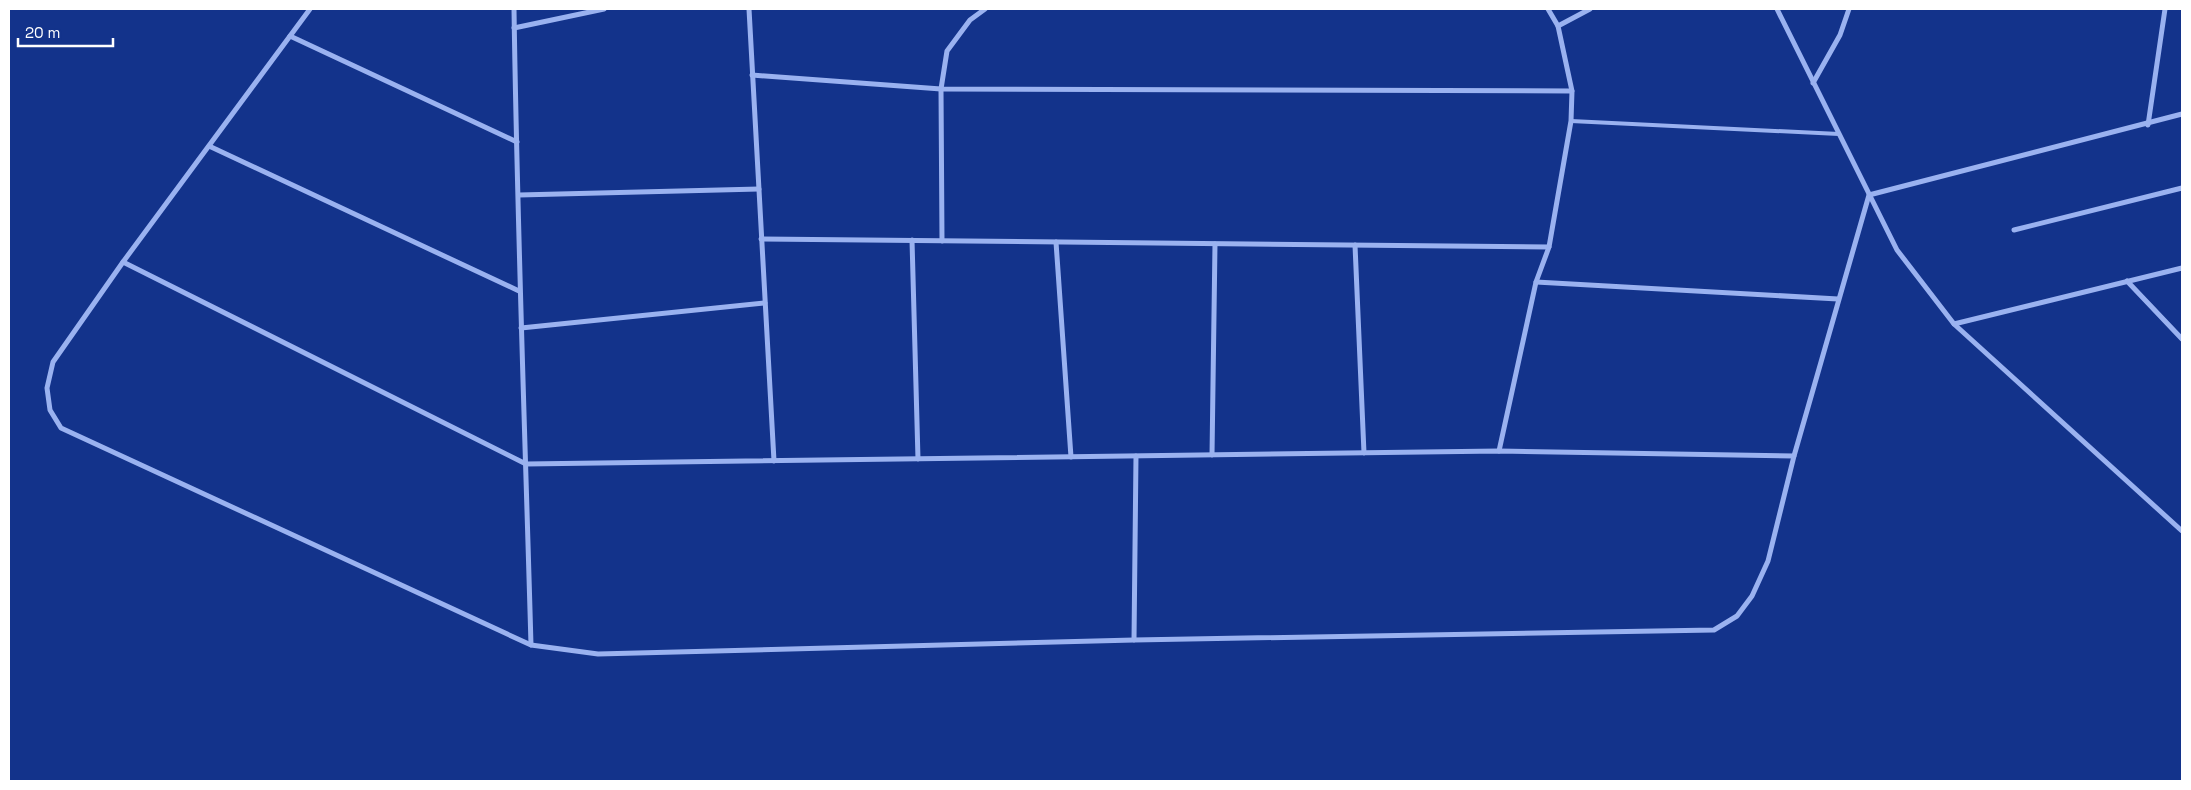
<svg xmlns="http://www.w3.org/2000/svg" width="2191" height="790" viewBox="0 0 2191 790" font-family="'Space Grotesk',sans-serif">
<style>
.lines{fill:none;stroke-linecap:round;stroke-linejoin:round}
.lane{stroke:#9ab2f0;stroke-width:4}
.street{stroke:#9ab2f0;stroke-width:5}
</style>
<rect width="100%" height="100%" fill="#13338b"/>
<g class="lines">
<path class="lane" d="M1571,121L1839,134"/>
<g class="street">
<path d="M310,9L123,262L53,362L47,388L50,410L61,428L531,645L598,654L1134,640L1714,630L1737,616L1752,596L1768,561L1794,456L1869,195L2182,114"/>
<path d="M514,9C517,221 525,433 531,645"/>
<path d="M749,9L774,461"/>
<path d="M1777,9L1897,250L1954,324L2182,531"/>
<path d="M1558,26L1590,9"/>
<path d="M514,28L604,9"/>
<path d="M290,36L517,142"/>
<path d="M752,75L941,89L1572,91"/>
<path d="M1813,83L1840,35L1849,9"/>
<path d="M2148,125L2165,9"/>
<path d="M209,146L519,291"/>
<path d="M519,195L759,189"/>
<path d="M2014,230L2182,188"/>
<path d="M761,239L1549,247"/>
<path d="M912,240L918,459"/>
<path d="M942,241L941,89L947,51L970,20L985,9"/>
<path d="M1056,242L1071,457"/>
<path d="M1355,245L1364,453"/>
<path d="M123,262L526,464L1499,451L1794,456"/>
<path d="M2127,281L2182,339"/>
<path d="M1536,282L1838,299"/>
<path d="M1954,324L2182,268"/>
<path d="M521,328L765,303"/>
<path d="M1499,451L1536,282L1549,247L1571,121L1572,91L1558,26L1548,9"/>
<path d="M1212,455L1215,244"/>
<path d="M1134,640L1136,456"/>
</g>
</g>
<rect width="2191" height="790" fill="none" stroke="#ffffff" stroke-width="20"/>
<path d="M18 38v8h95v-8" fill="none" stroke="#ffffff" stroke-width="2.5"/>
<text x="25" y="38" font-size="15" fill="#ffffff" stroke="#13338b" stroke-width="4" paint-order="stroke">20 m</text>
</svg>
